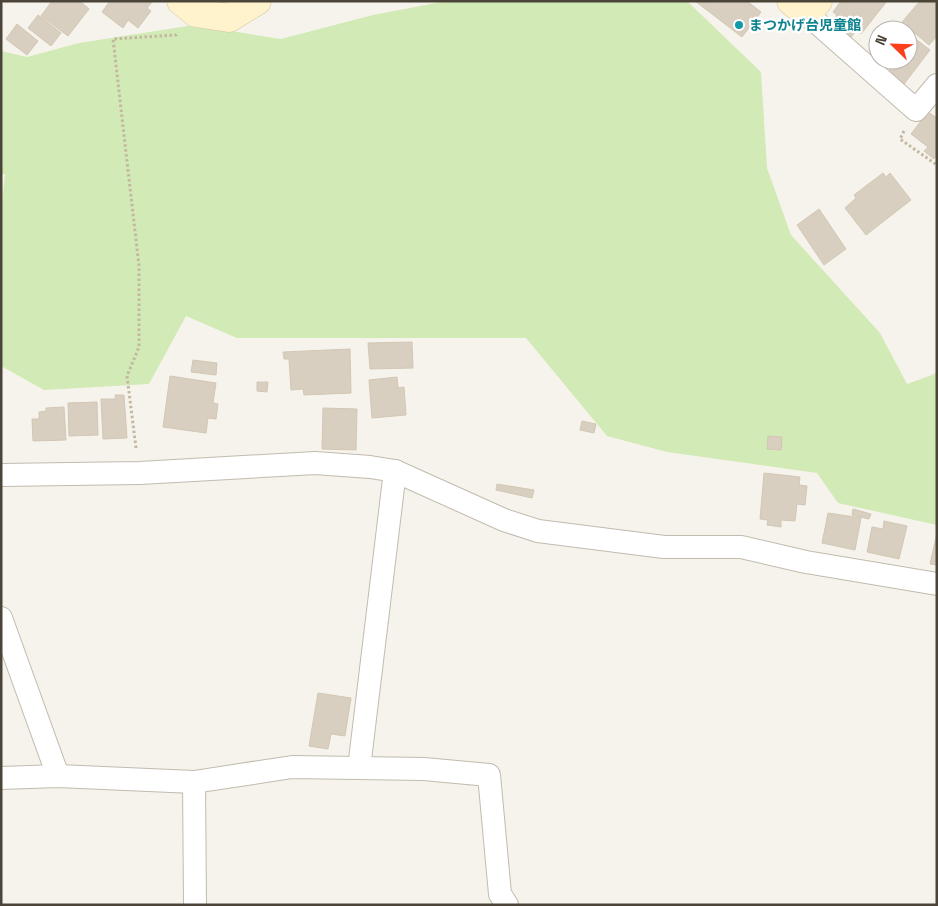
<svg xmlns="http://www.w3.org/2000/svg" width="938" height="906" viewBox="0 0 938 906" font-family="'Space Grotesk','Noto Sans JP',sans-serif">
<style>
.green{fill:#d2eab5}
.building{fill:#d8cfc1;stroke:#d3c7b4}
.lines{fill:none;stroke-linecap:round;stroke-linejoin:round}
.street-casing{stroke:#c2bbae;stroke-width:24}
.secondary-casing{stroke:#d6c79b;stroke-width:29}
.path{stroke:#c4b79f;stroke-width:3;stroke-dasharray:2.5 2.5;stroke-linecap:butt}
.street{stroke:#fff;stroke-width:22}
.secondary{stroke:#fff3cd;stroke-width:28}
.culture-dot{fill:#0f9aa8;stroke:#fff;stroke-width:2}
.labels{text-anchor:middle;stroke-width:4.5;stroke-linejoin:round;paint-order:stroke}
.culture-label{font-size:14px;font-weight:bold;fill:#0d838f;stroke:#fff;text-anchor:start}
</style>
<rect width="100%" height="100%" fill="#f6f3ec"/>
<path class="green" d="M447,1H687L761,72L767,168L791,235L880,333L907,384L932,375L937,372V525L838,503L817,473L667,452L607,436L526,338H237L186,316L149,384L44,390L1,366V214L5,174H1V51L27,57L79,43L194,25L281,39L373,15Z"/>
<g class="building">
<path d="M52,1H80L89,9L68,36L41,16Z"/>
<path d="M110,1H153L147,8L151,11L138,28L128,20L123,28L102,12Z"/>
<path d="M695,1H747L761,12L742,37Z"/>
<path d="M841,1H887L861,34L857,30L851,37L832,22L837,15L833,12Z"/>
<path d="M920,1L937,3V36L929,45L902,22Z"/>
<path d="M38,15L61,33L51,46L28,28Z"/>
<path d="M17,24L38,41L27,55L6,39Z"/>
<path d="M908,33L930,50L904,84L888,71L891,68L886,64L889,60H908Z"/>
<path d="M928,112L937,118V155L934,159L924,151L928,147L911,134Z"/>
<path d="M883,173L886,177L890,173L911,200L866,235L845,208L856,198L854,195Z"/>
<path d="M819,209L846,249L824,265L797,225Z"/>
<path d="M412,342L413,368L370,369L368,343Z"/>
<path d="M350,349L351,393L304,395L303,389L291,390L289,359H284L283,352Z"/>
<path d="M193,360L217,363L216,375L191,372Z"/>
<path d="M170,376L216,383L213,403L218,404L216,419L208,418L206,433L163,427Z"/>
<path d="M397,377L398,388L404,387L406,415L372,418L369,380Z"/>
<path d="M257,382H268L267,392L257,391Z"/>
<path d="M115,395H124L127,438L103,439L101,399H116Z"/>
<path d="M97,402L98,435L69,436L68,403Z"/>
<path d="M64,407L66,440L33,441L32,419H39V412L46,411V408Z"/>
<path d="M323,408L357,409L356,450L322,449Z"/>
<path d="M582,421L596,424L594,433L580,430Z"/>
<path d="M768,436L782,437L781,450L767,449Z"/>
<path d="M764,473L800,477L799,485L807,486L805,505L797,504L795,521L781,520V527L767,525L768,520L760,519Z"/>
<path d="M497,484L534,490L532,498L496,490Z"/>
<path d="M853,509L871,514L869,519L852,515Z"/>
<path d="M828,513L861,518L855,550L822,543Z"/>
<path d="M884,521L907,526L899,559L867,552L872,527L883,529Z"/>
<path d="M937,533V565L930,564Z"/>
<path d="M318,693L351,698L345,736L331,734L328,749L309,746Z"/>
</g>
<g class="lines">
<g class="street-casing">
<g id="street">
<path d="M807,14L916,110L937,85"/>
<path d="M1,475L140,473L315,463L370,467L395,471L504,520L538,531L664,547H741L806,562L937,584"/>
<path d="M1,618L58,776"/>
<path d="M359,768L395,471"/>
<path d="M1,778L58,776L194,782L292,767L424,769L489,775L500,894L507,905"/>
<path d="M194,782L195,905"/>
</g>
</g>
<g class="secondary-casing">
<g id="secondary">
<path d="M181,1L196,13L229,18L257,1"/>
<path d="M791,1L807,14L818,1"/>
</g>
</g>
<g class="path">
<path d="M904,131L900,139L937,165"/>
<path d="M136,448L127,376L139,347V266L113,39L176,35L178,32"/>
</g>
<use href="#street" class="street"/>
<use href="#secondary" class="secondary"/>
</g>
<circle class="culture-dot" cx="739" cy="25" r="5"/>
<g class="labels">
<g class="culture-label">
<text x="749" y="30">まつかげ台児童館</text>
</g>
</g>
<rect width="938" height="906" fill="none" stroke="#4b4439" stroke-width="5"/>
<g transform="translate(893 45) rotate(293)"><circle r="24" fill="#ffffff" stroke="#b7b4b0"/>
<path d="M0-4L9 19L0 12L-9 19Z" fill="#fc3f1d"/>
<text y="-8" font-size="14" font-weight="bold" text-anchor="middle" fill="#4b4439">N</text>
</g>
</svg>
